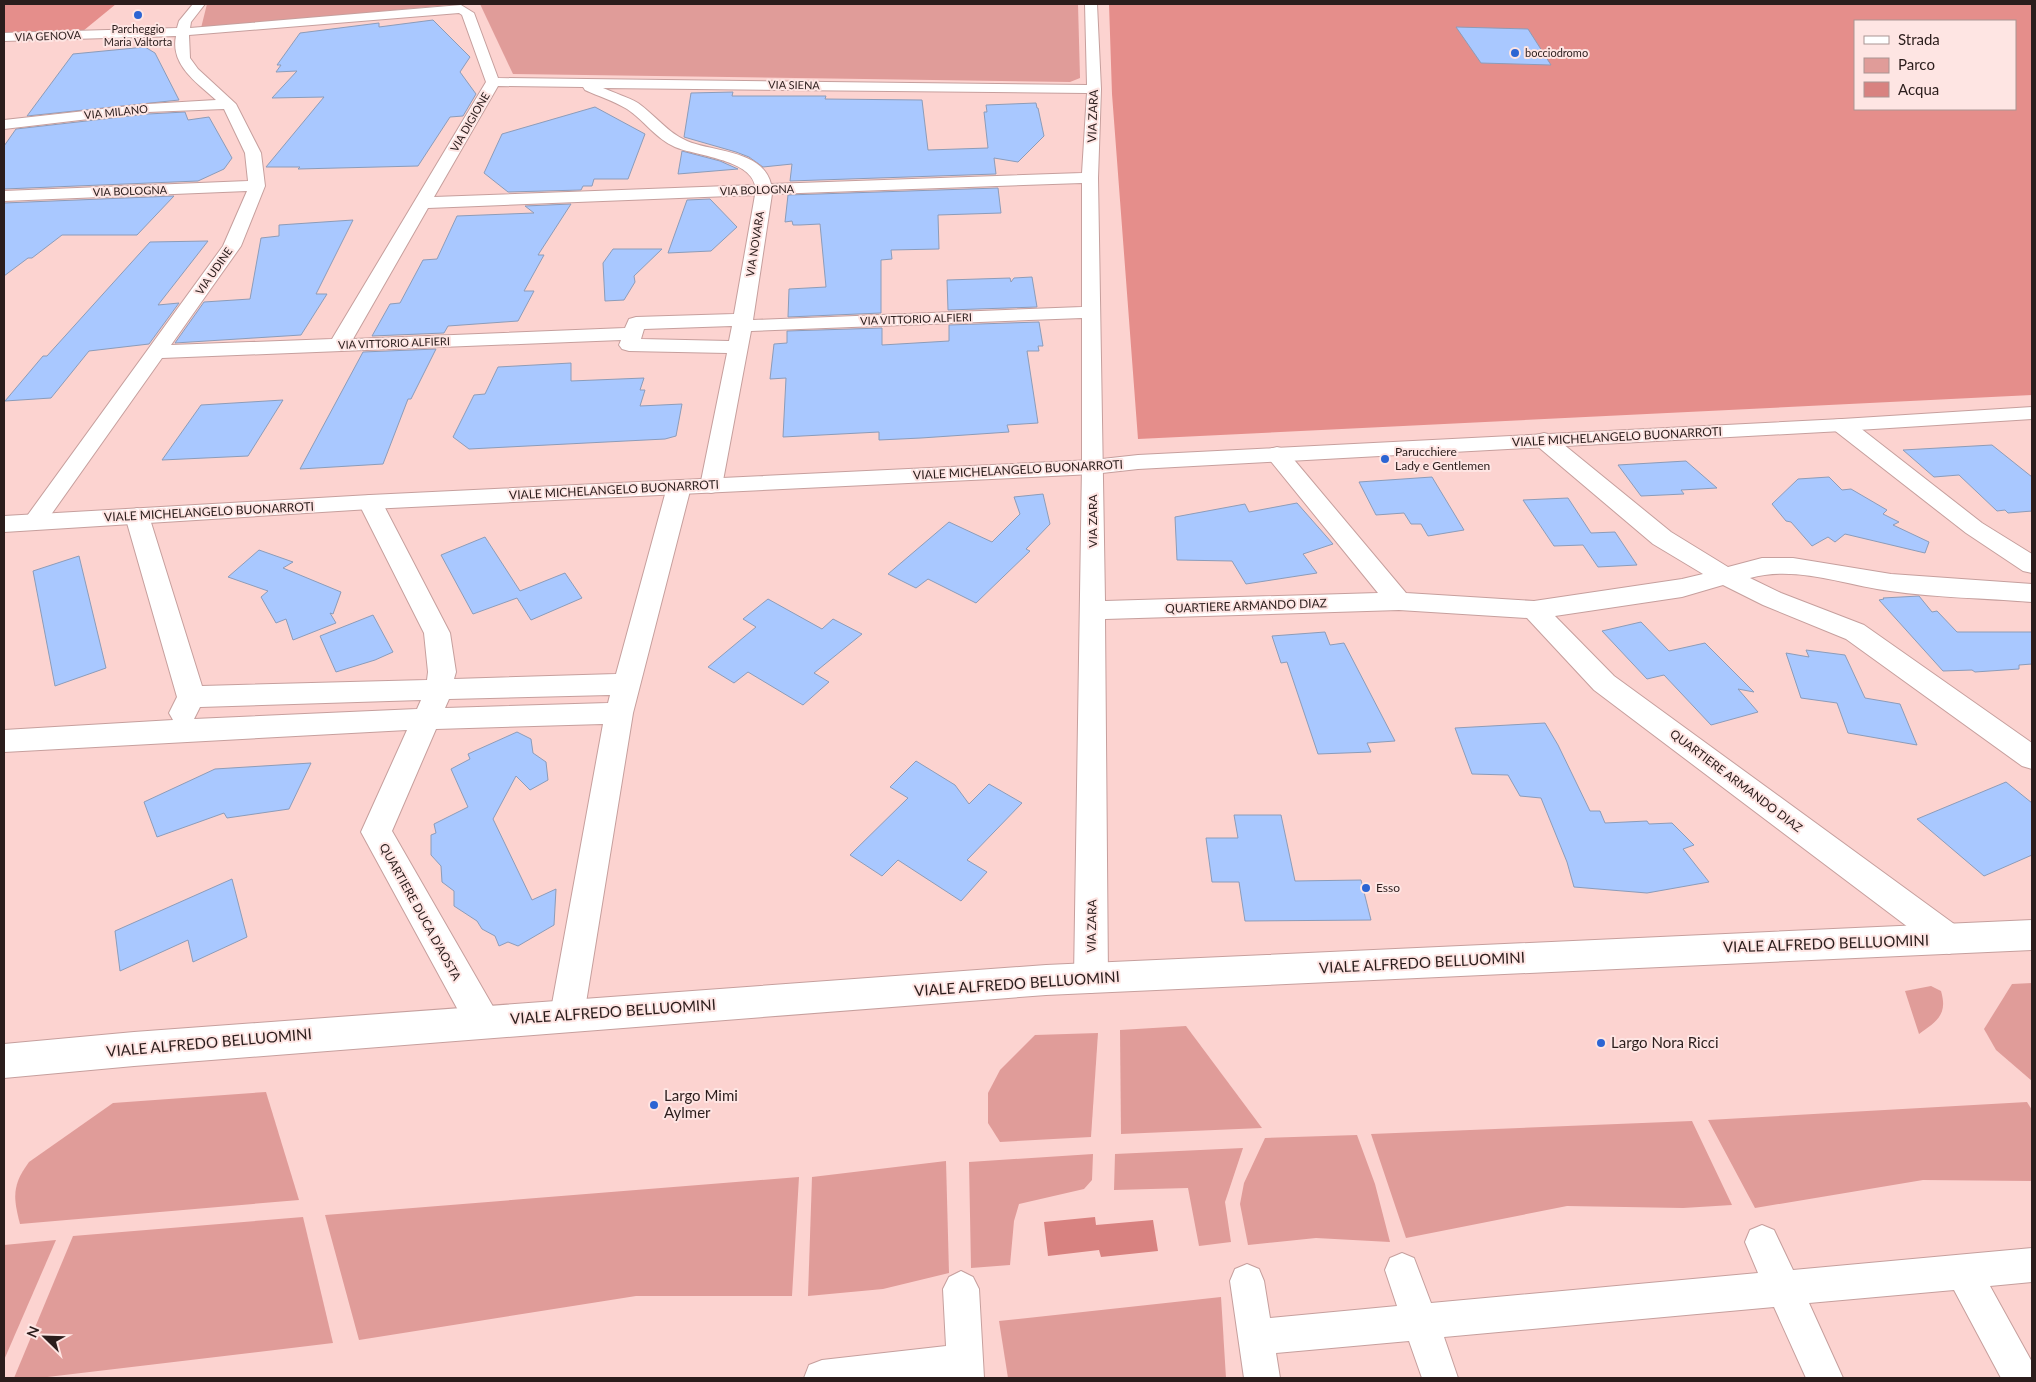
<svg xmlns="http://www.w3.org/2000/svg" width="2036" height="1382" viewBox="0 0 2036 1382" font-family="Lato,sans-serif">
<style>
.green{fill:#e09c99}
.forest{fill:#e58e8b;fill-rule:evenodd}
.water{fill:#d88280}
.building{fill:#a9c8ff;stroke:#8c9cb9}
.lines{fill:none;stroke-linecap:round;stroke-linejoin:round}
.pedestrian-casing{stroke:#c69f9d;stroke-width:2}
.minor-casing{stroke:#c69f9d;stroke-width:2}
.tertiary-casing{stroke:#c69f9d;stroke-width:2}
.pedestrian{fill:#fff;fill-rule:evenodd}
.minor{fill:#fff;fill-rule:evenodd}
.tertiary{fill:#fff;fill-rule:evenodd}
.poi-dot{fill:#2c65d3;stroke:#fee5e3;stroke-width:2}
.labels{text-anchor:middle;stroke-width:4;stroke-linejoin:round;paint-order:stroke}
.far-poi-label{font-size:11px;fill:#2b1d1c;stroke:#fee5e3}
.far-street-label{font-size:11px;fill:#2b1d1c;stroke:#fee5e3}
.street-label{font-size:12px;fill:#2b1d1c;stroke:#fee5e3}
.poi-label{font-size:12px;fill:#2b1d1c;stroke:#fee5e3;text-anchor:start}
.near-street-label{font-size:15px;fill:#2b1d1c;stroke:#fee5e3}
.near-poi-label{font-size:15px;fill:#2b1d1c;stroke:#fee5e3;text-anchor:start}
</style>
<rect width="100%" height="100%" fill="#fcd3d0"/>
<g class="green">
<path d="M207,4H461L201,28Z"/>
<path d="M480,4H1078L1080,78L1070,82L513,74Z"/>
<path d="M2032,983V1081L1996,1050L1984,1029L2012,984Z"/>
<path d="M1931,986L1941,991C1948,1015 1937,1021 1919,1034L1905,991Z"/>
<path d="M1186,1026L1262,1128L1121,1134L1120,1030Z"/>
<path d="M1098,1033L1091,1137L1000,1142L988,1123V1093L1000,1070L1035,1035Z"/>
<path d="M266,1092L299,1200L20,1224C13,1197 12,1185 29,1162L113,1103Z"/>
<path d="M2027,1102L2032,1110V1181L1923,1180L1755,1208L1708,1120Z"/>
<path d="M1692,1121L1732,1205L1683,1208L1567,1206L1406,1238L1371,1134Z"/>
<path d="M1357,1135L1375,1184L1390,1242L1316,1238L1248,1245L1240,1204L1244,1183L1265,1138Z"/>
<path d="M1243,1148L1225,1202L1231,1242L1199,1246L1188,1188L1114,1190L1115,1154Z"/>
<path d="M1093,1154L1092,1180L1084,1189L1019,1204L1014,1221L1010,1265L971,1268L969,1162Z"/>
<path d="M946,1161L949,1273L883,1289L808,1296L812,1177Z"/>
<path d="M799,1177L792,1296H636L359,1340L325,1215Z"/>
<path d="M303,1217L333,1343L39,1378H14L73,1236Z"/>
<path d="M56,1240L4,1360V1245Z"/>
<path d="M1221,1297L1226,1378H1008L999,1321Z"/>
</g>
<g class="forest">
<path d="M4,4H116L83,31L4,34Z"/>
<path d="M1109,4H2032V395L1138,439L1112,94ZM1855,21H2015V109H1855Z"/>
</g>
<path class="water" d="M1095,1217L1096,1225L1153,1220L1158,1251L1101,1257L1099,1250L1048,1256L1044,1222Z"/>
<g class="building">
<path d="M433,20L470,57L460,72L476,94L463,116L450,117L418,166L298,169L300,167H266L324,97L272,98L297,71L276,72L281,65H277L300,33L379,23V27Z"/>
<path d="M1456,27L1528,29L1551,65L1481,63Z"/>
<path d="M145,47L155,53L179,100L27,116L73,54Z"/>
<path d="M733,92L732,96H826L825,99L922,100L928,150L988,148L984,112H987L986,105L1036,103L1037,108H1038L1044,136L1018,162L994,158L996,174L790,181L792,164L763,167L749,157L736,152L684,137L691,93Z"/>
<path d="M595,107L645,134L628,179H594L592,186H583L581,190L508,192L484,173L502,134Z"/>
<path d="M185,112L188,120L209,117L232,158L224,169L198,181L4,189V146L16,129L148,114Z"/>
<path d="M682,151L720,161L738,169L678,174Z"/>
<path d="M998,188L1001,213L938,215L939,249L891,250L892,259L881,260V313L788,317L789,289L826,287L820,224L800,225H793L792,221L785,222L788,195Z"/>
<path d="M174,196L137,235H62L32,258H28L4,276V203Z"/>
<path d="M710,199L737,227L711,251L668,253L687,200Z"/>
<path d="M571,204L538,255H544L524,291H534L518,321L448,326L444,333L372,336L390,304L400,303L423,260L437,259L457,216L534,213L525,206Z"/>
<path d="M353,220L316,294H327L301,335L175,343L204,302L250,299L261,238L279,236V225Z"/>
<path d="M208,241L158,305L179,303L149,344L89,351L51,398L5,401L43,356H47L150,242Z"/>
<path d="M613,249H662L634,276L635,282L624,300L605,301L603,263Z"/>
<path d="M1032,277L1037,307L948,310L947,280L1010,278L1011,282L1014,278Z"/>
<path d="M1039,322L1043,346H1038L1039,351H1027L1038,423L1007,425L1009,432L921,438L879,440V432L783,437L786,378L770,379L774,344L787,343V331L882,328V345L949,341V325Z"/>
<path d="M436,349L411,399H408L383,464L300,469L363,352Z"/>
<path d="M571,363V381L644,378L640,390H645L640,406L682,404L676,436L665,439L469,449L453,437L474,395L485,394L498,367Z"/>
<path d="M283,400L248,456L162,460L201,405Z"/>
<path d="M1992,445L2032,477V511L2008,513L2005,510L1997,511L1959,475L1934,477L1903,450Z"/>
<path d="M1686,461L1717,488L1681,490L1684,494L1641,496L1618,465Z"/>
<path d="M1432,477L1464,530L1428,536L1421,524H1411L1404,513L1376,515L1359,482Z"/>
<path d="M1829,477L1842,490L1851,489L1887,510L1883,514L1899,522L1893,525L1929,542L1925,553L1845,534L1835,542L1828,537L1812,546L1791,522L1786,521L1772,504L1798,479Z"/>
<path d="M1043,494L1050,524L1026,549L1030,551L976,603L928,579L916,588L888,574L949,522L992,542L1020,514L1014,497Z"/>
<path d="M1568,498L1591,533L1615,532L1637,565L1598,567L1583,545L1554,546L1523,500Z"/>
<path d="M1297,503L1333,544L1303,554L1317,573L1246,584L1232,561L1177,560L1175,517L1245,504L1249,512Z"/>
<path d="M485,537L520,591L565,573L582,598L531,620L517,598L473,614L441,555Z"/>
<path d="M259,550L293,562L283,568L341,592L333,614L330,613L336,623L293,640L286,619L276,623L261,597L268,591L228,577Z"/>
<path d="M79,556L106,668L55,686L33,571Z"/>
<path d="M1919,596L1932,612L1937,611L1957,632H2032V664L2019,665V669L1975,672L1972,670L1943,671L1879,600L1884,599L1883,598Z"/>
<path d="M768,599L822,629L833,619L862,634L814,673L829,682L803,705L748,672L734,683L708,667L756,627L743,619Z"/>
<path d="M373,615L393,652L375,660L336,672L320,636Z"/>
<path d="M1641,622L1669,651L1705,643L1754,692L1738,689L1758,712L1711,725L1664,675L1647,679L1602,631Z"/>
<path d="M1325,632L1330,645L1344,643L1395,741L1367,743L1371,752L1318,754L1287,662L1281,663L1272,636Z"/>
<path d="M1806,650L1845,655L1865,698L1900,704L1917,745L1848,733L1837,703L1801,698L1786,653L1809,657Z"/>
<path d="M1545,723L1558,745L1590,811H1600L1605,823L1647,821L1649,824L1672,823L1694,845L1683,849L1709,882L1647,893L1574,887L1567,862L1541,798L1520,796L1508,775L1472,774L1455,728Z"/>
<path d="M517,732L531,739L533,753L546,762L548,780L530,790L516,776L493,819L532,900L556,889L554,925L518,946L508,942L499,946L495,936L482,929L477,921L454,906V891L442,882L441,866L431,855V835L436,833L434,824L468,807L451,769L470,759L468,754Z"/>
<path d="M916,761L955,785L969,804L989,784L1022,803L967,860L987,872L961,901L898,860L882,876L850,855L908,798L890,787Z"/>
<path d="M311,763L289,809L227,818L224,813L157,837L144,802L215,769Z"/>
<path d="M2006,782L2032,803V855L1984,876L1917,819Z"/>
<path d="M1234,815H1281L1295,881L1361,880L1371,920L1245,921L1239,882H1212L1206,838H1238Z"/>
<path d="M232,879L247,937L193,962L188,940L120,971L115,931Z"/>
</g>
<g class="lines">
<g class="pedestrian-casing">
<g id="pedestrian">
<path d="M1762,1225L1774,1230L1793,1270L2032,1248V1282L1990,1286L2032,1362V1378H2001L1954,1290L1809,1303L1843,1378H1806L1774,1307L1444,1337L1458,1378H1422L1409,1341L1276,1353L1280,1378H1244L1230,1281L1235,1269L1247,1264L1259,1269L1264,1281L1270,1318L1397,1306L1385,1270L1390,1258L1402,1253L1414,1258L1431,1303L1758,1273L1745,1242L1750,1230Z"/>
<path d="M961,1271L973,1277L979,1289L984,1378H804L809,1365L822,1360L946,1346L943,1289L949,1277Z"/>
</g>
</g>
<g class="minor-casing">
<g id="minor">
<path d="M193,4H205L191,22L190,28L461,5L474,13L498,78L1087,85L1085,4H1097L1101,89L1098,178L1105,601L1378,593L1269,459L1266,454L1269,449L1277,447L1285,449L1406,593L1534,601L1682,579L1703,574L1653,544L1536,445L1533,440L1536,435L1544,433L1552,435L1671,532L1728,567L1762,558H1793L1891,574L2032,584V602C1985,598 1937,598 1890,591C1845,585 1795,565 1750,578L1781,593L1864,625L2032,743V769L2022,766L1846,639L1763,605L1723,585L1682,597L1555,616L1614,676L1961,929L1965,939L1961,949L1949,954L1937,949L1594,690L1527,618L1399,610L1105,619L1108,978L1103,989L1091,993L1079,989L1074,978L1082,467V318L751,331L722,486L719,491L711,493L703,491L700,486L727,353L629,351L622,349L619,345L621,340L162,358L43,526L35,529L27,526L23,521L27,516L223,246L247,191L4,201V191L248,181L245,153L224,109L148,112L4,129V120L148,104L216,100C197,83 170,65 176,36L4,41V33L177,28L179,21ZM459,13L462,15L486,82L332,339L171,345L241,246L265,186L261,153L236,104L198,69L190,58L189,35ZM498,86L583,87L585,90C598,96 614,101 627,109C644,120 656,139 675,147C696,156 749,159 755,185L434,197ZM603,88L1087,93L1082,173L771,184C763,150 713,152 687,141C668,133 655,115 638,103C628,97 614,93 603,88ZM1082,183V307L753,320L772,194ZM755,195L734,314L636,317L629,319L625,328L353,339L428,208ZM732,326L729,341L641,339L644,329Z"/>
<path d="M1842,419L1850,420L1982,523L2032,554V573L2023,571L1966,533L1834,430L1831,425L1834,420Z"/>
<path d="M679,480L687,482L691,487L633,713L584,1015L579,1026L567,1031L555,1026L550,1015L603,724L436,729L392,831L495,1010L500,1022L495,1034L483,1038L471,1034L361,832L407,730L4,752V730L173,720L169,713L177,697L125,516L129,511L137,508L145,511L149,516L202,686L427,680L428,672L424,633L358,502L362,497L370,495L378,497L382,502L450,633L456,672L454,679L616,674L667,487L671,482ZM610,695L608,703L445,708L449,699ZM421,700L417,709L194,719L200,707Z"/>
</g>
</g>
<g class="tertiary-casing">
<g id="tertiary">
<path d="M2032,407V419L1842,431L1138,469L1093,474L370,509L4,532V516L370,495L1093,460L1138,455L1842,419Z"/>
<path d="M2032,920V950L1046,995L134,1066L4,1078V1044L134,1032L1046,965Z"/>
</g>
</g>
<use href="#pedestrian" class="pedestrian"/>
<use href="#minor" class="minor"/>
<use href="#tertiary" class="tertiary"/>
</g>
<g class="poi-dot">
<circle cx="138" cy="15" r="5"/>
<circle cx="1515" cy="53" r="5"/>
<circle cx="1385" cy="459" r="5"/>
<circle cx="1366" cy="888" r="5"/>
<circle cx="1601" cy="1043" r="5"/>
<circle cx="654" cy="1105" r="5"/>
</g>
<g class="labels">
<g class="far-poi-label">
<text x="138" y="33">Parcheggio<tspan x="138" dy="13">Maria Valtorta</tspan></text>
<text x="1525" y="57" text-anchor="start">bocciodromo</text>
</g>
<g class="far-street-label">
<text transform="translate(48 36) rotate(-2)" y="4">VIA GENOVA</text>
<text transform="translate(794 85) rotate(1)" y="4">VIA SIENA</text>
<text transform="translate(116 112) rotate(-6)" y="4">VIA MILANO</text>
<text transform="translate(470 122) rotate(-60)" y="4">VIA DIGIONE</text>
<text transform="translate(757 190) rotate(-2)" y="4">VIA BOLOGNA</text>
<text transform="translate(130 191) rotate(-2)" y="4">VIA BOLOGNA</text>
<text transform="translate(755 244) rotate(-81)" y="4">VIA NOVARA</text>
<text transform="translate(214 271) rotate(-55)" y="4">VIA UDINE</text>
<text transform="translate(916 319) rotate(-2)" y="4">VIA VITTORIO ALFIERI</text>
<text transform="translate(394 343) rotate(-2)" y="4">VIA VITTORIO ALFIERI</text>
</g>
<g class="street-label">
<text transform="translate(1093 116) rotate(-88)" y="4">VIA ZARA</text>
<text transform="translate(1617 437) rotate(-3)" y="4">VIALE MICHELANGELO BUONARROTI</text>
<text transform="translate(1018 470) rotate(-3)" y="4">VIALE MICHELANGELO BUONARROTI</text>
<text transform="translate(614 490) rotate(-3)" y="4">VIALE MICHELANGELO BUONARROTI</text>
<text transform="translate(209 512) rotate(-3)" y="4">VIALE MICHELANGELO BUONARROTI</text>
<text transform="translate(1093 521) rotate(-90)" y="4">VIA ZARA</text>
<text transform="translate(1246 606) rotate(-2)" y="4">QUARTIERE ARMANDO DIAZ</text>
<text transform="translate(1736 781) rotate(37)" y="4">QUARTIERE ARMANDO DIAZ</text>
<text transform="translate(420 912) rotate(61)" y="4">QUARTIERE DUCA D'AOSTA</text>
<text transform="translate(1092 926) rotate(-89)" y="4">VIA ZARA</text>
</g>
<g class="poi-label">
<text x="1395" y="456">Parucchiere<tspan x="1395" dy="14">Lady e Gentlemen</tspan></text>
<text x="1376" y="892">Esso</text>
</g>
<g class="near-street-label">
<text transform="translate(1826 944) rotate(-2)" y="5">VIALE ALFREDO BELLUOMINI</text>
<text transform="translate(1422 963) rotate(-3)" y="5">VIALE ALFREDO BELLUOMINI</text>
<text transform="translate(1017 984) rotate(-4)" y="5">VIALE ALFREDO BELLUOMINI</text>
<text transform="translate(613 1012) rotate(-4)" y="5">VIALE ALFREDO BELLUOMINI</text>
<text transform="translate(209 1043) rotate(-5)" y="5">VIALE ALFREDO BELLUOMINI</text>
</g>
<g class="near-poi-label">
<text x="1611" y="1048">Largo Nora Ricci</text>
<text x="664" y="1101">Largo Mimi<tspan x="664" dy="17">Aylmer</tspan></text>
</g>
</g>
<rect width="2036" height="1382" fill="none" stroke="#2b1d1c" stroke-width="10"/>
<rect x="1854" y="20" width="162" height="90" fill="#fee5e3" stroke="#aa9593"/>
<rect x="1864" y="36" width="25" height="8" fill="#ffffff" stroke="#aa9593"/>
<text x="1898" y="45" font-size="15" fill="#2b1d1c">Strada</text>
<rect x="1864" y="58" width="25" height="15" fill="#e09c99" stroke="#aa9593"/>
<text x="1898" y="70" font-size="15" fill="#2b1d1c">Parco</text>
<rect x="1864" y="82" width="25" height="15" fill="#d88280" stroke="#aa9593"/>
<text x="1898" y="95" font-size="15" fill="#2b1d1c">Acqua</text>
<g transform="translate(45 1337) rotate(293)" stroke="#fee5e3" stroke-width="4" paint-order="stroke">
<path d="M0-4L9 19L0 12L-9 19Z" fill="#2b1d1c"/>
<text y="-8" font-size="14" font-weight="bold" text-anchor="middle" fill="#2b1d1c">N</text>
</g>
</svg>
